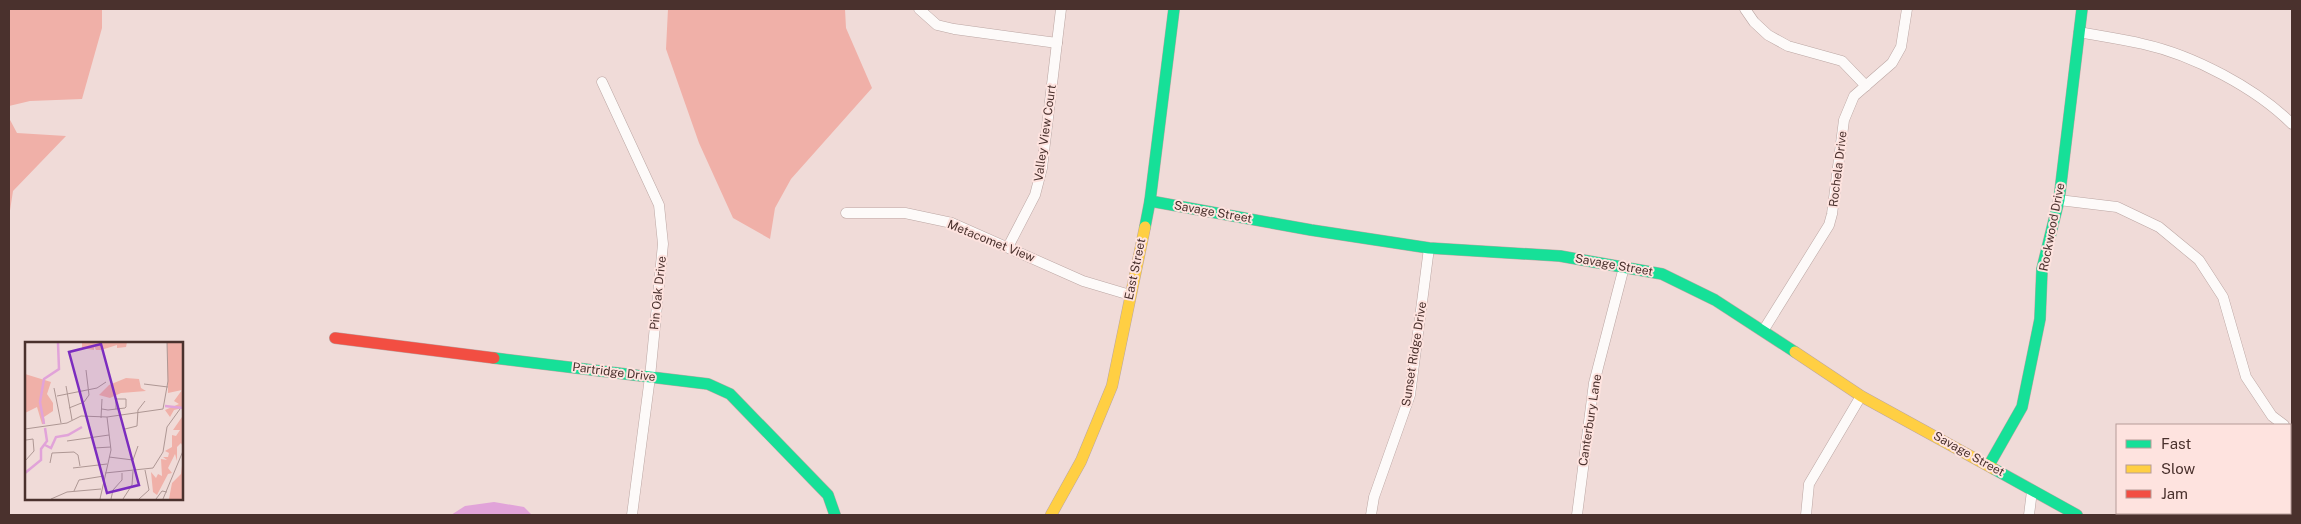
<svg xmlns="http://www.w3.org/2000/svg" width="2301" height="524" viewBox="0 0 2301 524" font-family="'Public Sans',sans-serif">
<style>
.green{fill:#f0b0a8}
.water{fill:#e1a3d9}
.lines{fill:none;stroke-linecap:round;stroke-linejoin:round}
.street-casing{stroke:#bba6a3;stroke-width:11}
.fast-casing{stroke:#bba6a3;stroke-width:12}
.slow-casing{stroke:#bba6a3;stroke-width:12}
.jam-casing{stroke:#bba6a3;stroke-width:12}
.street{stroke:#fdfaf9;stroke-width:10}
.fast{stroke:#16e098;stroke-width:11}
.slow{stroke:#ffcf43;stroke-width:11}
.jam{stroke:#f24e42;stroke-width:11}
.labels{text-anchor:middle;stroke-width:4;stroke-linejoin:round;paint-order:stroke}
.street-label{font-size:12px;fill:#4a312d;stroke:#fee3df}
.inset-river{fill:none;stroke:#e1a3d9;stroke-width:2.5}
.inset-road{fill:none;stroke:#ae9794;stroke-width:1}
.view{fill:#7b2cbf;fill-opacity:0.15;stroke:#7b2cbf;stroke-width:2.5}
.inset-edge{fill:none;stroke:#4a312d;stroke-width:2.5}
</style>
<rect width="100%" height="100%" fill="#f0dbd8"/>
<g class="green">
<path d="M9,9H102V28L82,99L30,101L9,106Z"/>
<path d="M668,9H845L846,28L872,88L791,179L775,208L770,239L733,218L699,143L666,49Z"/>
<path d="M9,118L17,133L66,136L13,191L9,217Z"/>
</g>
<path class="water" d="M494,502L524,507L532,515H451L465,506Z"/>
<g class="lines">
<g class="street-casing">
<g id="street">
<path d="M919,9L937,25L954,29L1057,43"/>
<path d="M1745,9L1754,22L1768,35L1788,46L1842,61L1866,86"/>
<path d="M2079,32C2100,36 2122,39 2143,44C2193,55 2256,88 2292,124"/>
<path d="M602,82L659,205L663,244L650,377L632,515"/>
<path d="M2059,200L2117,207L2159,227L2199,260L2223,297L2246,377L2272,416L2284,425"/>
<path d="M846,213H905L952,223L1083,281L1130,295"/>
<path d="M1008,247L1035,195L1042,168L1061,9"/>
<path d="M1763,331L1829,225L1832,214L1844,120L1854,96L1892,63L1901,47L1907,9"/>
<path d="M2290,430L2292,432"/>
<path d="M1371,515L1374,497L1410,395L1429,248"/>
<path d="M1577,515L1594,383L1624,267"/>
<path d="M1806,515L1809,484L1861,396"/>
<path d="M2029,515L2032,491"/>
</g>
</g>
<g class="fast-casing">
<g id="fast">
<path d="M1150,201L1311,230L1429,248L1560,256L1662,274L1715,300L1795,352"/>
<path d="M1145,227L1150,201L1174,9"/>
<path d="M494,358L708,384L730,394L828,495L835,515"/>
<path d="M1989,465L2022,407L2040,319L2042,269L2059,200L2082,9"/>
<path d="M1994,469L2077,515"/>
</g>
</g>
<g class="slow-casing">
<g id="slow">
<path d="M1795,352L1861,396L1994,469"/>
<path d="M1051,515L1081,461L1112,386L1145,227"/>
</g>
</g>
<g class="jam-casing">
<path id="jam" d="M335,338L494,358"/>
</g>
<use href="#street" class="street"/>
<use href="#fast" class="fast"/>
<use href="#slow" class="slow"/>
<use href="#jam" class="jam"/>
</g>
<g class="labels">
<g class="street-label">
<text transform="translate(1045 133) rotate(-82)" y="4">Valley View Court</text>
<text transform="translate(1838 169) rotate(-83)" y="4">Rochela Drive</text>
<text transform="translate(1213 212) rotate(10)" y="4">Savage Street</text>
<text transform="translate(2052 227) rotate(-79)" y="4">Rockwood Drive</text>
<text transform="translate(991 241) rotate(22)" y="4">Metacomet View</text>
<text transform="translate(1614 265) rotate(10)" y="4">Savage Street</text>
<text transform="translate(1135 269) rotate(-78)" y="4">East Street</text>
<text transform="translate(658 293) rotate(-84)" y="4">Pin Oak Drive</text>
<text transform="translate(1414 354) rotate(-81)" y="4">Sunset Ridge Drive</text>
<text transform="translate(614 372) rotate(7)" y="4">Partridge Drive</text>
<text transform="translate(1590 420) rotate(-81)" y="4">Canterbury Lane</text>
<text transform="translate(1969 454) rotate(29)" y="4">Savage Street</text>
</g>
</g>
<g transform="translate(25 342)">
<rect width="158" height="158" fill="#f0dbd8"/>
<path d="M57,0H102L101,5L92,6V3L76,8H71L69,4V8L57,6ZM142,0H157V66L149,68L145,75L140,68L154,62L149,59L157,48L143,51ZM0,32L26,40L22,52L28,61V69L19,75L20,82H17L12,65L0,71ZM101,36L114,37L116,46L121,49L96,51L85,56L74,53L84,43ZM157,75V103L156,101L152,105V119L150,112L143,126L147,131L143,132L132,153L128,150L126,130L131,136L133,132L137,134L136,117L142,118L138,115H143L144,111L140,109L147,105V93L151,94L155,88H148ZM157,124V157H144L147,141L156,132Z" fill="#f0b0a8"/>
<path class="inset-river" d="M140,64L158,66M19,82L15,60L19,37L34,27L33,1M20,103L26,106L31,95L43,93L57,85M0,131L16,118V107L22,99L20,86"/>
<path class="inset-road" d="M119,42L143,45M41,44L47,78M29,46L36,81M32,54L72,46L81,40M44,66L59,60L64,53L61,28M77,67L83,68L100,66L101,65V57H91V67M76,76L77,57M0,87L42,81L56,74L82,75L138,67L143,39L142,0M100,87L112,84L113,68L120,59M42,99L84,93M69,106L86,105M84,115L108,118L113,104M0,119L9,109L8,97L1,98M25,121L27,111L49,110L53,113L55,124M48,126L82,122M80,131L128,126L138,110L142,85L155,67M49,149L54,138L79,134M26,157L42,150L76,147M75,157L86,108L82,75M86,157L88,148L97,138V131M98,157L107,143L108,129M114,157L124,148L120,128M131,157L137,149L142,150M138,157L158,109"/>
<path class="view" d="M76,2L114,143L82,151L44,10Z"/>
<rect width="158" height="158" class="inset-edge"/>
</g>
<rect width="2301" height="524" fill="none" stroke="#4a312d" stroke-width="20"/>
<rect x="2116" y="424" width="175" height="90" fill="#fee3df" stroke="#b69c98"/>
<rect x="2126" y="440" width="25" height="8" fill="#16e098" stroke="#b69c98"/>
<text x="2161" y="449" font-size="15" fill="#4a312d">Fast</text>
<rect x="2126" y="465" width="25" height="8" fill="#ffcf43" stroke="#b69c98"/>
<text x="2161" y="474" font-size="15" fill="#4a312d">Slow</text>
<rect x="2126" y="490" width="25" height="8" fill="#f24e42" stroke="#b69c98"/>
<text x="2161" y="499" font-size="15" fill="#4a312d">Jam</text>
</svg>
